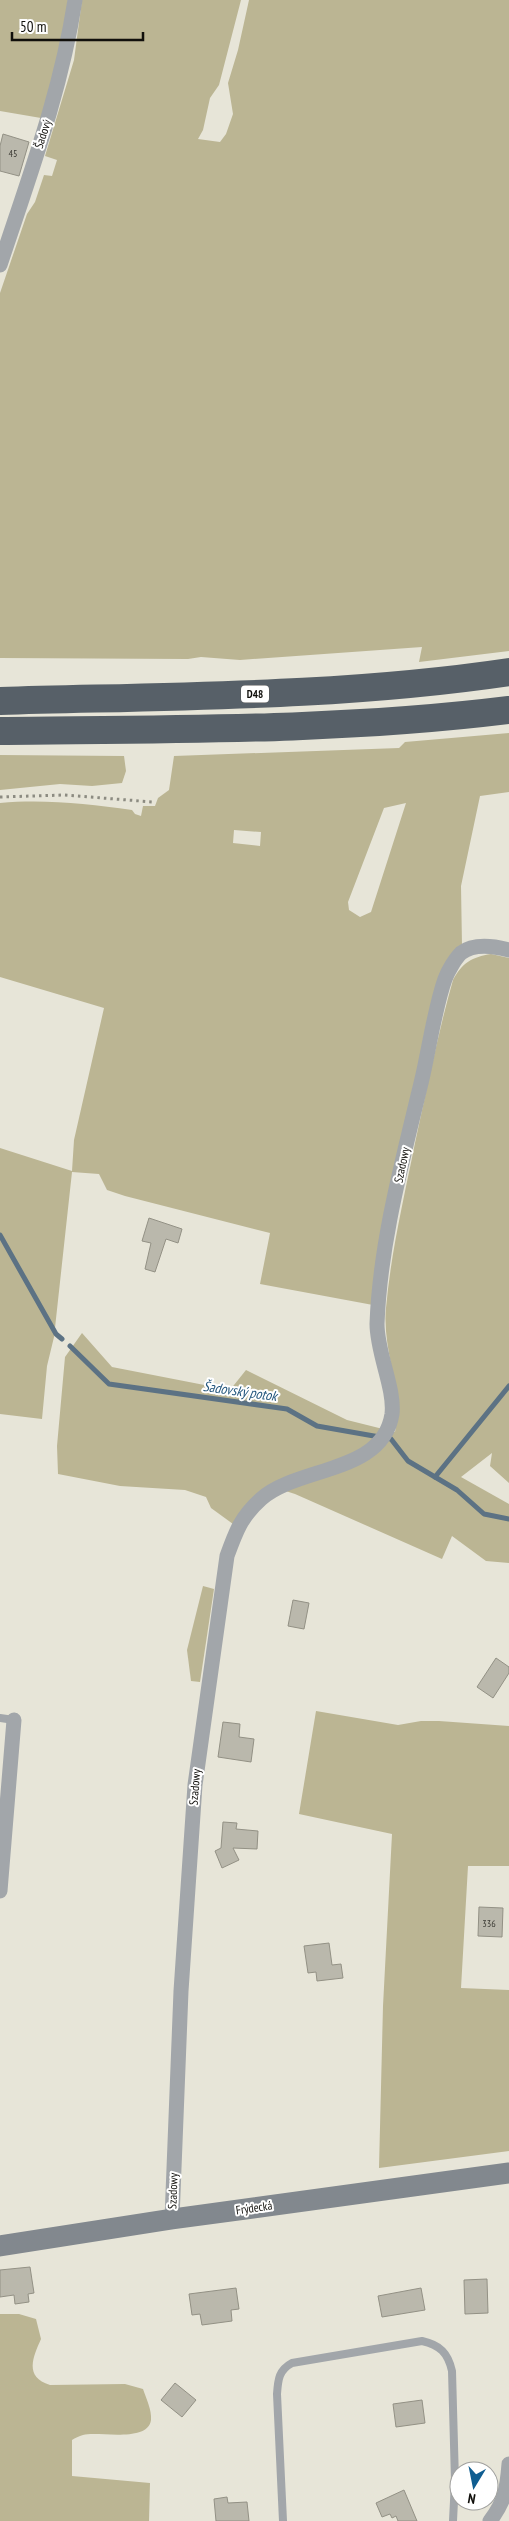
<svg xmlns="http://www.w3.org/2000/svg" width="509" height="2521" viewBox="0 0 509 2521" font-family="'PT Sans Narrow',sans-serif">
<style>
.green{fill:#bbb593;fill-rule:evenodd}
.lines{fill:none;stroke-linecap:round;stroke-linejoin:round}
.stream{stroke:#5c7284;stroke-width:5}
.building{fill:#bab8ac;stroke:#939185}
.path{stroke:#8c8b81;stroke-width:3;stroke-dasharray:2.5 4;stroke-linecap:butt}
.lane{stroke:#a2a6aa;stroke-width:8}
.street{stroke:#a2a6aa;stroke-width:15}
.secondary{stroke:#82888e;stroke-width:21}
.highway{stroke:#576068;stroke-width:28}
.labels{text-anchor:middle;stroke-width:4;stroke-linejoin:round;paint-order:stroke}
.number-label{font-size:10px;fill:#3a3933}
.shield{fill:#fff;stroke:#585754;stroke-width:1}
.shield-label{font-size:11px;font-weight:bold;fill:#100f0b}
.street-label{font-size:12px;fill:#100f0b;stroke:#fff}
.water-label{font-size:14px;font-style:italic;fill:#23567d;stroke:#fff}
</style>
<rect width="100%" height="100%" fill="#e7e5d8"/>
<g class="green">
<path d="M0,0H68L62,49L41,118L0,111Z"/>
<path d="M82,0H241L219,85L210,98L203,130L198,139L220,142L226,134L233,114L228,83L238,50L249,0H509V651L419,662L422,647L240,660L201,657L188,659L0,658V293L27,214L35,202L44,175L52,176L57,160L45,156L74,60Z"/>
<path d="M509,733V792L480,796L461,886L462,946L451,954L373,1305L260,1284L270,1233L125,1196L107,1190L99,1174L72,1172L54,1337L47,1366L42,1419L0,1414V1148L72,1171L74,1140L104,1008L0,977V803C45,799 88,804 132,810L135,814L141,816L143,806H155L158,798L169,790L174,756L399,748L405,742ZM406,803L371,912L360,917L349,910L348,902L384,808ZM234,830L261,832L260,846L233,843Z"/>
<path d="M0,755L124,756L126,771L122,783L92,786L60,784L0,790Z"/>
<path d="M491,954L509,958V1483L490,1466L492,1453L461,1477L509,1504V1563L486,1561L452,1536L442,1559L295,1494L270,1486L233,1524L211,1508L206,1497L185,1490L120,1486L58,1474L57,1446L65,1357L82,1333L112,1367L230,1390L246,1370L347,1420L395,1432C403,1390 382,1350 386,1308C391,1252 404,1198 415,1143C427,1088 438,1033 453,980C462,963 472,957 491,954Z"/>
<path d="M203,1586L214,1589L200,1682L191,1681L187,1650Z"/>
<path d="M316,1711L398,1725L421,1721H439L509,1726V1866H468L461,1988L509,1990V2151L379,2168L383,2006L392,1834L299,1814Z"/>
<path d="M0,2314H19L36,2319L41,2339C33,2357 24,2377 50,2385L125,2384L143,2389C146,2398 152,2410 151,2420C148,2443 98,2431 83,2435C79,2436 75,2438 72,2440V2476L150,2483L149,2521H0Z"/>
</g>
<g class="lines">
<g class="stream">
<path d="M0,1235L56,1334L62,1339"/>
<path d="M70,1346L109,1384L287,1409L317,1426L391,1439L408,1461L457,1490L484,1514L509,1519"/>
<path d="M435,1477L509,1386"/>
</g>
</g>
<g class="building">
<path d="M3,134L29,142L19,176L0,171V146Z"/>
<path d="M149,1218L182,1229L178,1243L166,1239L155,1272L145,1269L151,1243L142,1241Z"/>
<path d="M293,1600L309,1603L304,1629L288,1626Z"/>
<path d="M496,1658L509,1667V1673L493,1698L477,1687Z"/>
<path d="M223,1722L240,1724L239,1737L254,1739L251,1762L218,1757Z"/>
<path d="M223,1822L237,1823L236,1829L258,1831L257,1849L233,1848L239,1860L222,1868L215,1851L221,1848Z"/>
<path d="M479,1907L503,1908L502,1937L478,1936Z"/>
<path d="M329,1943L332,1965L341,1964L343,1978L317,1981L316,1972L308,1973L304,1946Z"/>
<path d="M30,2267L34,2293L28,2294L29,2302L15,2304L14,2295L0,2297V2270Z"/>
<path d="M487,2279L488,2313L465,2314L464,2280Z"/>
<path d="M236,2288L239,2309L231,2310L232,2321L202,2325L200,2314L192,2315L189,2294Z"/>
<path d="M421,2288L425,2310L382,2317L378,2296Z"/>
<path d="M175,2383L196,2400L182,2417L161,2400Z"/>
<path d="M422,2400L425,2423L396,2427L393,2404Z"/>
<path d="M404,2490L417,2521H398L396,2516L392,2518L390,2514L382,2517L376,2503Z"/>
<path d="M227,2497L228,2503L247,2502L249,2521H216L214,2499Z"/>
</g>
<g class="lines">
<path class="path" d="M0,797L64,795L153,802"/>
<g class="lane">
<path d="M0,1718L14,1720"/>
<path d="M283,2521L277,2394C278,2379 279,2370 292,2363L422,2341C440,2345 448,2353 452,2371L455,2481L453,2521"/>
</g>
<g class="street">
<path d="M0,265C29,177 61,92 75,0"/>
<path d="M0,1891L14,1720"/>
<path d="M172,2219L181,1991L195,1785L227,1556C236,1531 241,1517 261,1499C298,1466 383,1474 392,1414C395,1389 377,1353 377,1324C380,1242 403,1159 422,1079C429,1049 435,1007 445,979C448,971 455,959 461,953C474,943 494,946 509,950"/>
<path d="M490,2521C505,2501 507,2489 509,2464"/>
</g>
<path class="secondary" d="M0,2246L172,2219L509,2173"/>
<g class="highway">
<path d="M0,701C170,696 341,697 509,672"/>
<path d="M0,731C170,729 340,731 509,710"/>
</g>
</g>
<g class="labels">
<g class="number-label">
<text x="13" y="157">45</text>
<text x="489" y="1927">336</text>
</g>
<rect class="shield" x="241" y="685.5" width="28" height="17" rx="4"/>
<g class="shield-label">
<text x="255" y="698">D48</text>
</g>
<g class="street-label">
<text transform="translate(43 134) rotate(-72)" y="4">Šadový</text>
<text transform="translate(402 1165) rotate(-78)" y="4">Szadowy</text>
<text transform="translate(195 1787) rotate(-85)" y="4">Szadowy</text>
<text transform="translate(173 2191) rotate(-88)" y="4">Szadowy</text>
<text transform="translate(254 2208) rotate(-8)" y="4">Frýdecká</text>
</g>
<g class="water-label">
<text transform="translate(240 1391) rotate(8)" y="5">Šadovský potok</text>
</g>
</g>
<g transform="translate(474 2486) rotate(190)"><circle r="24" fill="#ffffff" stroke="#9f9f9d"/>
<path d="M0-4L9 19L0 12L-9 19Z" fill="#105e91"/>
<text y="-8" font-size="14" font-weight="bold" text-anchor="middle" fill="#100f0b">N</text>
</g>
<path d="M12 32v8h131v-8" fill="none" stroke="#100f0b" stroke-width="2.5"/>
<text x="20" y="32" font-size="15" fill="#100f0b" stroke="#ffffff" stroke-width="4" paint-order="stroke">50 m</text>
</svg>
